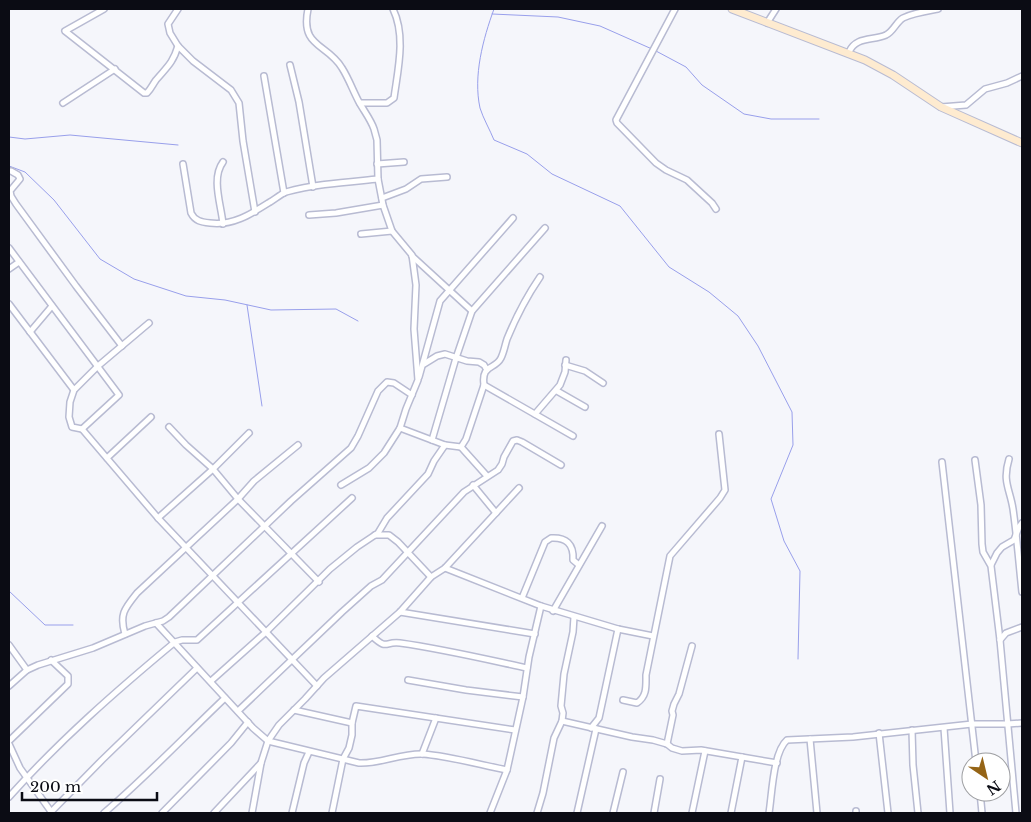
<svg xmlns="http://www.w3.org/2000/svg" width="1031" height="822" viewBox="0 0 1031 822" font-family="'Libre Baskerville',serif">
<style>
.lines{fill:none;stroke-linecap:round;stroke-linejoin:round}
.stream{stroke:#989feb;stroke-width:1}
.street-casing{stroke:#b8bbd2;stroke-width:8}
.secondary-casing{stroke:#b8bbd2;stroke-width:9}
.street{stroke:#fff;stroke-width:5}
.secondary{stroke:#feebd0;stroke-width:7}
</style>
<rect width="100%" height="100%" fill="#f5f6fb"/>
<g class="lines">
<g class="stream">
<path d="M494,9C483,39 473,76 480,108C483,118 490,130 494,140L527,154L552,174L620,206L669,267L709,292L738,316L758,346L792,412L793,445L771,499L784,541L800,571L798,659"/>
<path d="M492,14L558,17L600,26L652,49"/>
<path d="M656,51L686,67L702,85L744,114L771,119H819"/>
<path d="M9,137L25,139L70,135L178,145"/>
<path d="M9,166L25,172L54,200L100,259L134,279L186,296L225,300L271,310L336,309L358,321"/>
<path d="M247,305L262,406"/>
<path d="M9,591L45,625H73"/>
</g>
<g class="street-casing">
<g id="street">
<path d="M104,9L65,31L144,93H147C151,89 153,84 156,80C167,67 173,63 178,46"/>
<path d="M178,9L168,24L170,33L178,46L193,61L231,90L239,103L243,141L255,212"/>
<path d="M308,9C300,48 327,43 342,68C349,79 353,91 359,102C364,111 371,120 374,129L377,140L378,179L383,205L392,231L412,255L416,285L414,329L418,380L406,409L400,428L384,453L369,468L341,485"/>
<path d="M675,9L616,120L617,123L656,163L666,170L687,180L712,203L716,209"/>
<path d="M767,23L776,9"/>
<path d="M849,52C856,36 873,41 886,35C894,31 896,22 903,18C913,13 927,11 938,9"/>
<path d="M290,65L299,102L313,187"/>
<path d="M264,76L284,193"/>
<path d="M63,103L115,69"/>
<path d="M360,103H387L394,98C398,69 406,36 393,9"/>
<path d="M941,107L966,105L985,89L1007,83L1022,76"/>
<path d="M183,164L191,213C195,221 201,222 210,223C233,226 251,214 270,202C275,199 281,194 286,192C316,184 348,182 378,179"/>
<path d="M377,164L404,162"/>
<path d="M11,171L18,175L20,179L10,191L11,196L16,204L76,286L122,346"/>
<path d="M382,198L406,189L421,179L447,177"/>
<path d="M309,215L336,213L383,205"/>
<path d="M223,224C221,204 211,178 223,162"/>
<path d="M361,234L392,231"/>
<path d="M9,248L119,395L82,429"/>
<path d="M412,256L472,311"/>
<path d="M9,269L19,262"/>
<path d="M9,304L74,390"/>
<path d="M149,323L98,366L74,390L70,402L69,417L72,427L82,429L158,518L317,686"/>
<path d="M30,332L52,306"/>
<path d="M424,364L437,356L445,354L467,361L479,362L484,365L487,370"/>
<path d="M565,365L585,371L603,383"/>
<path d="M419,377L440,301L513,218"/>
<path d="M484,385L573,436"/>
<path d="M557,391L585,407"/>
<path d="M535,414L560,385L565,372L566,360"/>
<path d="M169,427L186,445L213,469L238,499L319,582"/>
<path d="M432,440L456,358L472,311L545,228"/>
<path d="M445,445L461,447L466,439L484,385C481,364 495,370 501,358C504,352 505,345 507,339C516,317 527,296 540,277"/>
<path d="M461,447L487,476"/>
<path d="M107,458L151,417"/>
<path d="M1009,459C1002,482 1010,489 1013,509C1017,537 1019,564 1022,592"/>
<path d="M975,460L981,505L982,544L983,552L991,566L1000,640L1016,813"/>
<path d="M942,462L976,762"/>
<path d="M473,485L496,513"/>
<path d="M158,518L213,469L249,433"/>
<path d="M375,535H389L398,542L431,577"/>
<path d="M991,565L997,553L1002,547L1014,540L1019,527L1022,523"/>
<path d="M445,568L541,606"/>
<path d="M522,598L545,542L551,538C566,537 574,544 573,560L579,565"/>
<path d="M553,611L602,526"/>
<path d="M400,612L535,634"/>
<path d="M156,623L253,728L268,741L359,763C380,764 401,753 423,754C449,756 481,765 507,770"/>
<path d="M125,634C119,614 125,608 137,593L238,499L254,481L298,445"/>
<path d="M372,636C388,651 384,641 400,643C443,649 485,659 527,668"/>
<path d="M1000,640L1006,633L1022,627"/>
<path d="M9,645L27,670"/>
<path d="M408,680L466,690L523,697"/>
<path d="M211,681L266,632L330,569L357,547L378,533L387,518L428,474L434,461L445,445L400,428"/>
<path d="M9,686L27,670L38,665L93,648L145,626L163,621L169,617L291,501L351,448L358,436L378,391L387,382L394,383L412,395"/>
<path d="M623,700L637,703C647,696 646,687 646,675L670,556L720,498L725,490L719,434"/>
<path d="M294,710L352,723"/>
<path d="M238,711L342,612L371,586L382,580L464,492L498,470L502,464L504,457L513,441L517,440L522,442L561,465"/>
<path d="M562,721L632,737L653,740L667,744L672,748L682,751L701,750L777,763"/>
<path d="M591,728L599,718L618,629"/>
<path d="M944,728L950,813"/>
<path d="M912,730L913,765L918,813"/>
<path d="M879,733L888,813"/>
<path d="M810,739L817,813"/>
<path d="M9,741L68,684V676L51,660"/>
<path d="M9,744L20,768L52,813"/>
<path d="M667,744L673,715L672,711L674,704L679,694L692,646"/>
<path d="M422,754L436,718"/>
<path d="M980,792L982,813"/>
<path d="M9,797C60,740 116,691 175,642L182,640H197L352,498"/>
<path d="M856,811V813"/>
<path d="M50,813L102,760L197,668"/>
<path d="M104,813C146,777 185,736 225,698"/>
<path d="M162,813L231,743L248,722"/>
<path d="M214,813L261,763L268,741L279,725L305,699L324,678L400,612L431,577L445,568L519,488"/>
<path d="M252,813L261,763"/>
<path d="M292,813L304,763L309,752"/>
<path d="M332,813L343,759L349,748L352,735V723L356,706L515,730"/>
<path d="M490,813L507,770L523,697L529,657L541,606L618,629L653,636"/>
<path d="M537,813L543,793L554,738L562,721L563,713L561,706L564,674L573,632L574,617"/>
<path d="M577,813L596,729"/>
<path d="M613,813L623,772"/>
<path d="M654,813L660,779"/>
<path d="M692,813L705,751"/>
<path d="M731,813L742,757"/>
<path d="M769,813C772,795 773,752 787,740L853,737L972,724H1007L1022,723"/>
</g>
</g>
<g class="secondary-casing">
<path id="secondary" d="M732,9L865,60L893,75L941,107L1022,143"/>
</g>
<use href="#street" class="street"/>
<use href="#secondary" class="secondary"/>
</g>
<rect width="1031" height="822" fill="none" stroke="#0b0c14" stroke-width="20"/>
<g transform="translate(986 777) rotate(145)"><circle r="24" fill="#ffffff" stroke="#9d9ea1"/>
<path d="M0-4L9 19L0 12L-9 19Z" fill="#956416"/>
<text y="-8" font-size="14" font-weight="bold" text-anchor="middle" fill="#0b0c14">N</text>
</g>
<path d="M22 792v8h135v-8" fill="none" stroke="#0b0c14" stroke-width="2.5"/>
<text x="30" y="792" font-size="15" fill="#0b0c14" stroke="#ffffff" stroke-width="4" paint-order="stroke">200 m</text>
</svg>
